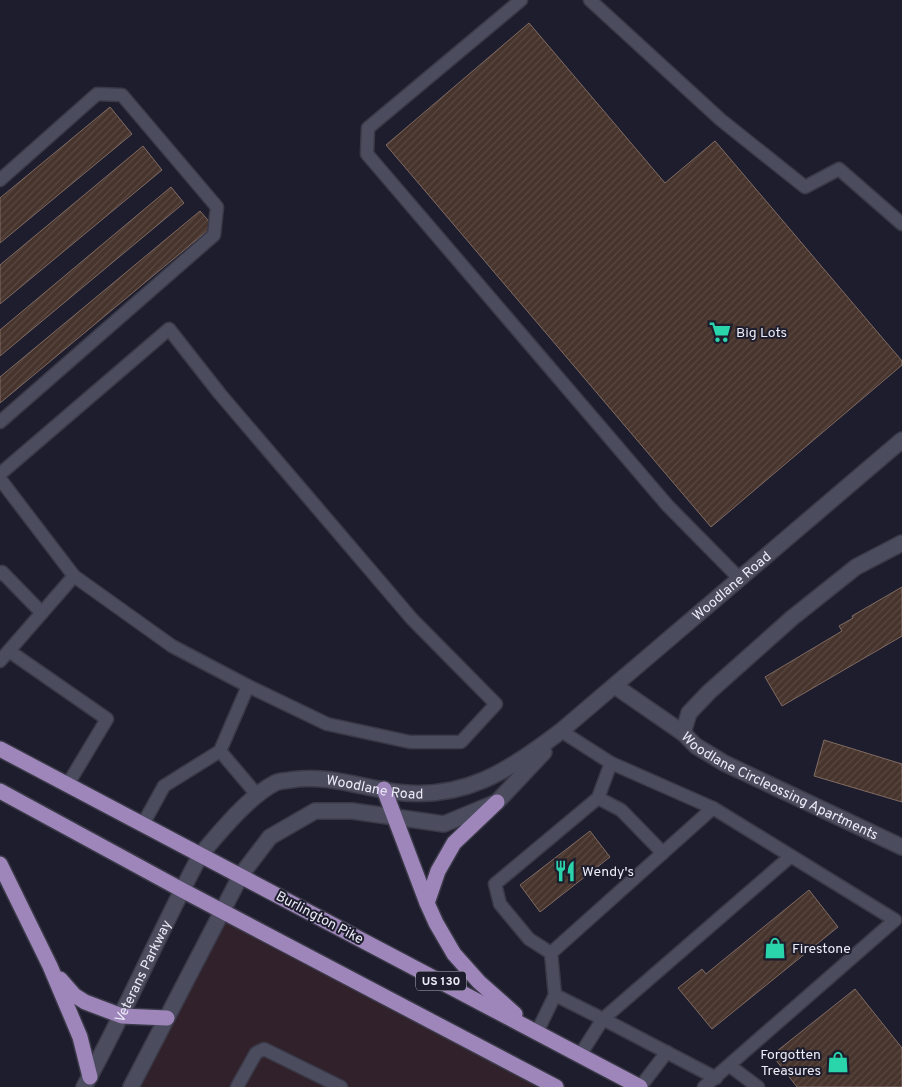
<svg xmlns="http://www.w3.org/2000/svg" width="902" height="1087" viewBox="0 0 902 1087" font-family="Overpass,sans-serif">
<style>
.commercial{fill:#31212b}
.building{fill:url(#building-hatch);stroke:#806b63}
.lines{fill:none;stroke-linecap:round;stroke-linejoin:round}
.service-casing{stroke:#3a3947;stroke-width:15}
.minor-casing{stroke:#3a3947;stroke-width:18}
.tertiary-casing{stroke:#3a3947;stroke-width:18}
.secondary-casing{stroke:#3a3947;stroke-width:18}
.trunk-casing{stroke:#3a3947;stroke-width:18}
.service{stroke:#4c4c5f;stroke-width:12}
.minor{stroke:#4c4c5f;stroke-width:15}
.tertiary{stroke:#4c4c5f;stroke-width:15}
.secondary{stroke:#4c4c5f;stroke-width:15}
.trunk{stroke:#9e86ba;stroke-width:15}
.labels{text-anchor:middle;stroke-width:4;stroke-linejoin:round;paint-order:stroke}
.shield{fill:#1d1d2d;stroke:#aeaebb;stroke-width:1}
.shield-label{font-size:12px;font-weight:bold;fill:#ececf8}
.poi-label{font-size:14px;fill:#ececf8;stroke:#1d1d2d;text-anchor:start}
.street-label{font-size:14px;fill:#ececf8;stroke:#1d1d2d}
</style>
<defs>
<pattern id="building-hatch" width="6" height="6" patternUnits="userSpaceOnUse" patternTransform="scale(1.25)"><rect width="6" height="6" fill="#47342d"/><path d="M-1 1l2-2M0 6l6-6M5 7l2-2" fill="none" stroke="#594842"/></pattern>
</defs>
<rect width="100%" height="100%" fill="#1d1d2d"/>
<path class="commercial" d="M222,911L555,1087H131Z"/>
<g class="building">
<path d="M529,23L665,183L715,141L902,361V365L711,527L386,145Z"/>
<path d="M110,107L132,134L0,243V198Z"/>
<path d="M143,146L162,170L0,304V265Z"/>
<path d="M171,187L184,203L0,356V330Z"/>
<path d="M200,211L213,226L0,403V377Z"/>
<path d="M902,587V636L782,706L765,677L842,631L839,626L853,618L852,616Z"/>
<path d="M824,740L902,764V802L814,776Z"/>
<path d="M590,831L610,857L540,912L520,885Z"/>
<path d="M809,890L838,927L712,1029L678,988L702,969L706,974Z"/>
<path d="M855,989L902,1048V1087H797L772,1055Z"/>
</g>
<g class="lines">
<g class="service-casing">
<g id="service">
<path d="M521,0L368,128L367,154L668,506L740,579"/>
<path d="M590,0L721,120L805,187L839,169L902,224"/>
<path d="M0,180L97,94L122,95L217,207L214,235L0,422"/>
<path d="M0,474L169,329L220,394L412,619L496,704L461,742H410L327,724L248,686L172,646L74,576L0,661"/>
<path d="M0,479L74,576"/>
<path d="M0,574L2,572L42,613"/>
<path d="M9,651L107,719L68,784"/>
<path d="M561,731L611,763L713,808L895,920L704,1087"/>
<path d="M220,751L258,796"/>
<path d="M598,798L621,810L663,853"/>
<path d="M143,824L164,786L220,751L248,686"/>
<path d="M551,953L529,939L500,904L495,884L598,798L611,763"/>
<path d="M551,953L713,808"/>
<path d="M555,995L603,1019L791,856"/>
<path d="M537,1032L555,995L551,953"/>
<path d="M580,1055L603,1019L716,1078"/>
<path d="M730,1066L758,1087"/>
<path d="M237,1087L256,1053L264,1049L341,1087"/>
<path d="M640,1087L667,1052"/>
</g>
</g>
<g class="minor-casing">
<g id="minor">
<path id="s1" d="M902,543L856,567L792,618L709,692L689,713L683,733L696,746L724,763L902,847"/>
<path d="M615,686L683,733"/>
</g>
</g>
<g class="tertiary-casing">
<g id="tertiary">
<path id="s2" d="M201,854C221,831 248,797 275,783C279,781 285,781 290,780C326,774 360,787 395,792C463,801 509,771 561,731L902,440"/>
<path d="M241,875L270,837L315,811H352L444,824L497,802L544,752"/>
</g>
</g>
<g class="secondary-casing">
<g id="secondary">
<path id="s3" d="M84,1087C126,1011 160,930 201,854"/>
<path d="M131,1087L241,875"/>
</g>
</g>
<g class="trunk-casing">
<g id="trunk">
<path d="M0,749L640,1087"/>
<path d="M384,789L427,903L436,923L454,954L479,982L515,1014"/>
<path d="M0,791L182,890L556,1087"/>
<path d="M0,864L50,966L80,1037L90,1077"/>
<path d="M427,903L438,871L454,843L497,802"/>
<path d="M60,979L74,995L85,1002L122,1016L167,1018"/>
</g>
</g>
<use href="#service" class="service"/>
<use href="#minor" class="minor"/>
<use href="#tertiary" class="tertiary"/>
<use href="#secondary" class="secondary"/>
<use href="#trunk" class="trunk"/>
</g>
<defs>
<g id="supermarket-bare" transform="scale(1.725)"><path d="M-6-5.5h2.5l.6 2H6L4.5 2H-2.5L-4.4-4H-6ZM-1.5 3.2a1.3 1.3 0 1 0 .1 0ZM3 3.2a1.3 1.3 0 1 0 .1 0Z" fill="#2bd5ac" stroke="#1d1d2d" stroke-width="2.5" paint-order="stroke"/></g>
<g id="restaurant-bare" transform="scale(1.725)"><path d="M-5-6h1v4h1v-4h1v4h1v-4h1v5L-1.5 .5V6h-2V.5L-5-1ZM5-6V6H3V1.5H1.5Q1.5-4 5-6Z" fill="#2bd5ac" stroke="#1d1d2d" stroke-width="2.5" paint-order="stroke"/></g>
<g id="shop-bare" transform="scale(1.725)"><path d="M-5-2.5h2.3a2.7 3.5 0 0 1 5.4 0H5L5.5 6h-11ZM-1.5-2.5h3a1.5 2.3 0 0 0-3 0Z" fill="#2bd5ac" stroke="#1d1d2d" stroke-width="2.5" paint-order="stroke"/></g>
</defs>
<g fill-rule="evenodd">
<use href="#supermarket-bare" x="720" y="332"/>
<use href="#restaurant-bare" x="565" y="871"/>
<use href="#shop-bare" x="775" y="948"/>
<use href="#shop-bare" x="838" y="1062"/>
</g>
<g class="labels">
<rect class="shield" x="416" y="971.5" width="50" height="19" rx="4"/>
<g class="shield-label">
<text x="441" y="985">US 130</text>
</g>
<g class="poi-label">
<text x="736" y="337">Big Lots</text>
<text x="582" y="876">Wendy's</text>
<text x="792" y="953">Firestone</text>
<text x="821" y="1059" text-anchor="end">Forgotten<tspan x="821" dy="16">Treasures</tspan></text>
</g>
<g class="street-label">
<text dy="5" stroke="none"><textPath href="#s2" startOffset="631">Woodlane Road</textPath></text>
<text dy="5" stroke="none"><textPath href="#s1" startOffset="406">Woodlane Circleossing Apartments</textPath></text>
<text dy="5" stroke="none"><textPath href="#s2" startOffset="204">Woodlane Road</textPath></text>
<text transform="translate(320 917) rotate(28)" y="5">Burlington Pike</text>
<text dy="5" stroke="none"><textPath href="#s3" startOffset="130">Veterans Parkway</textPath></text>
</g>
</g>
</svg>
